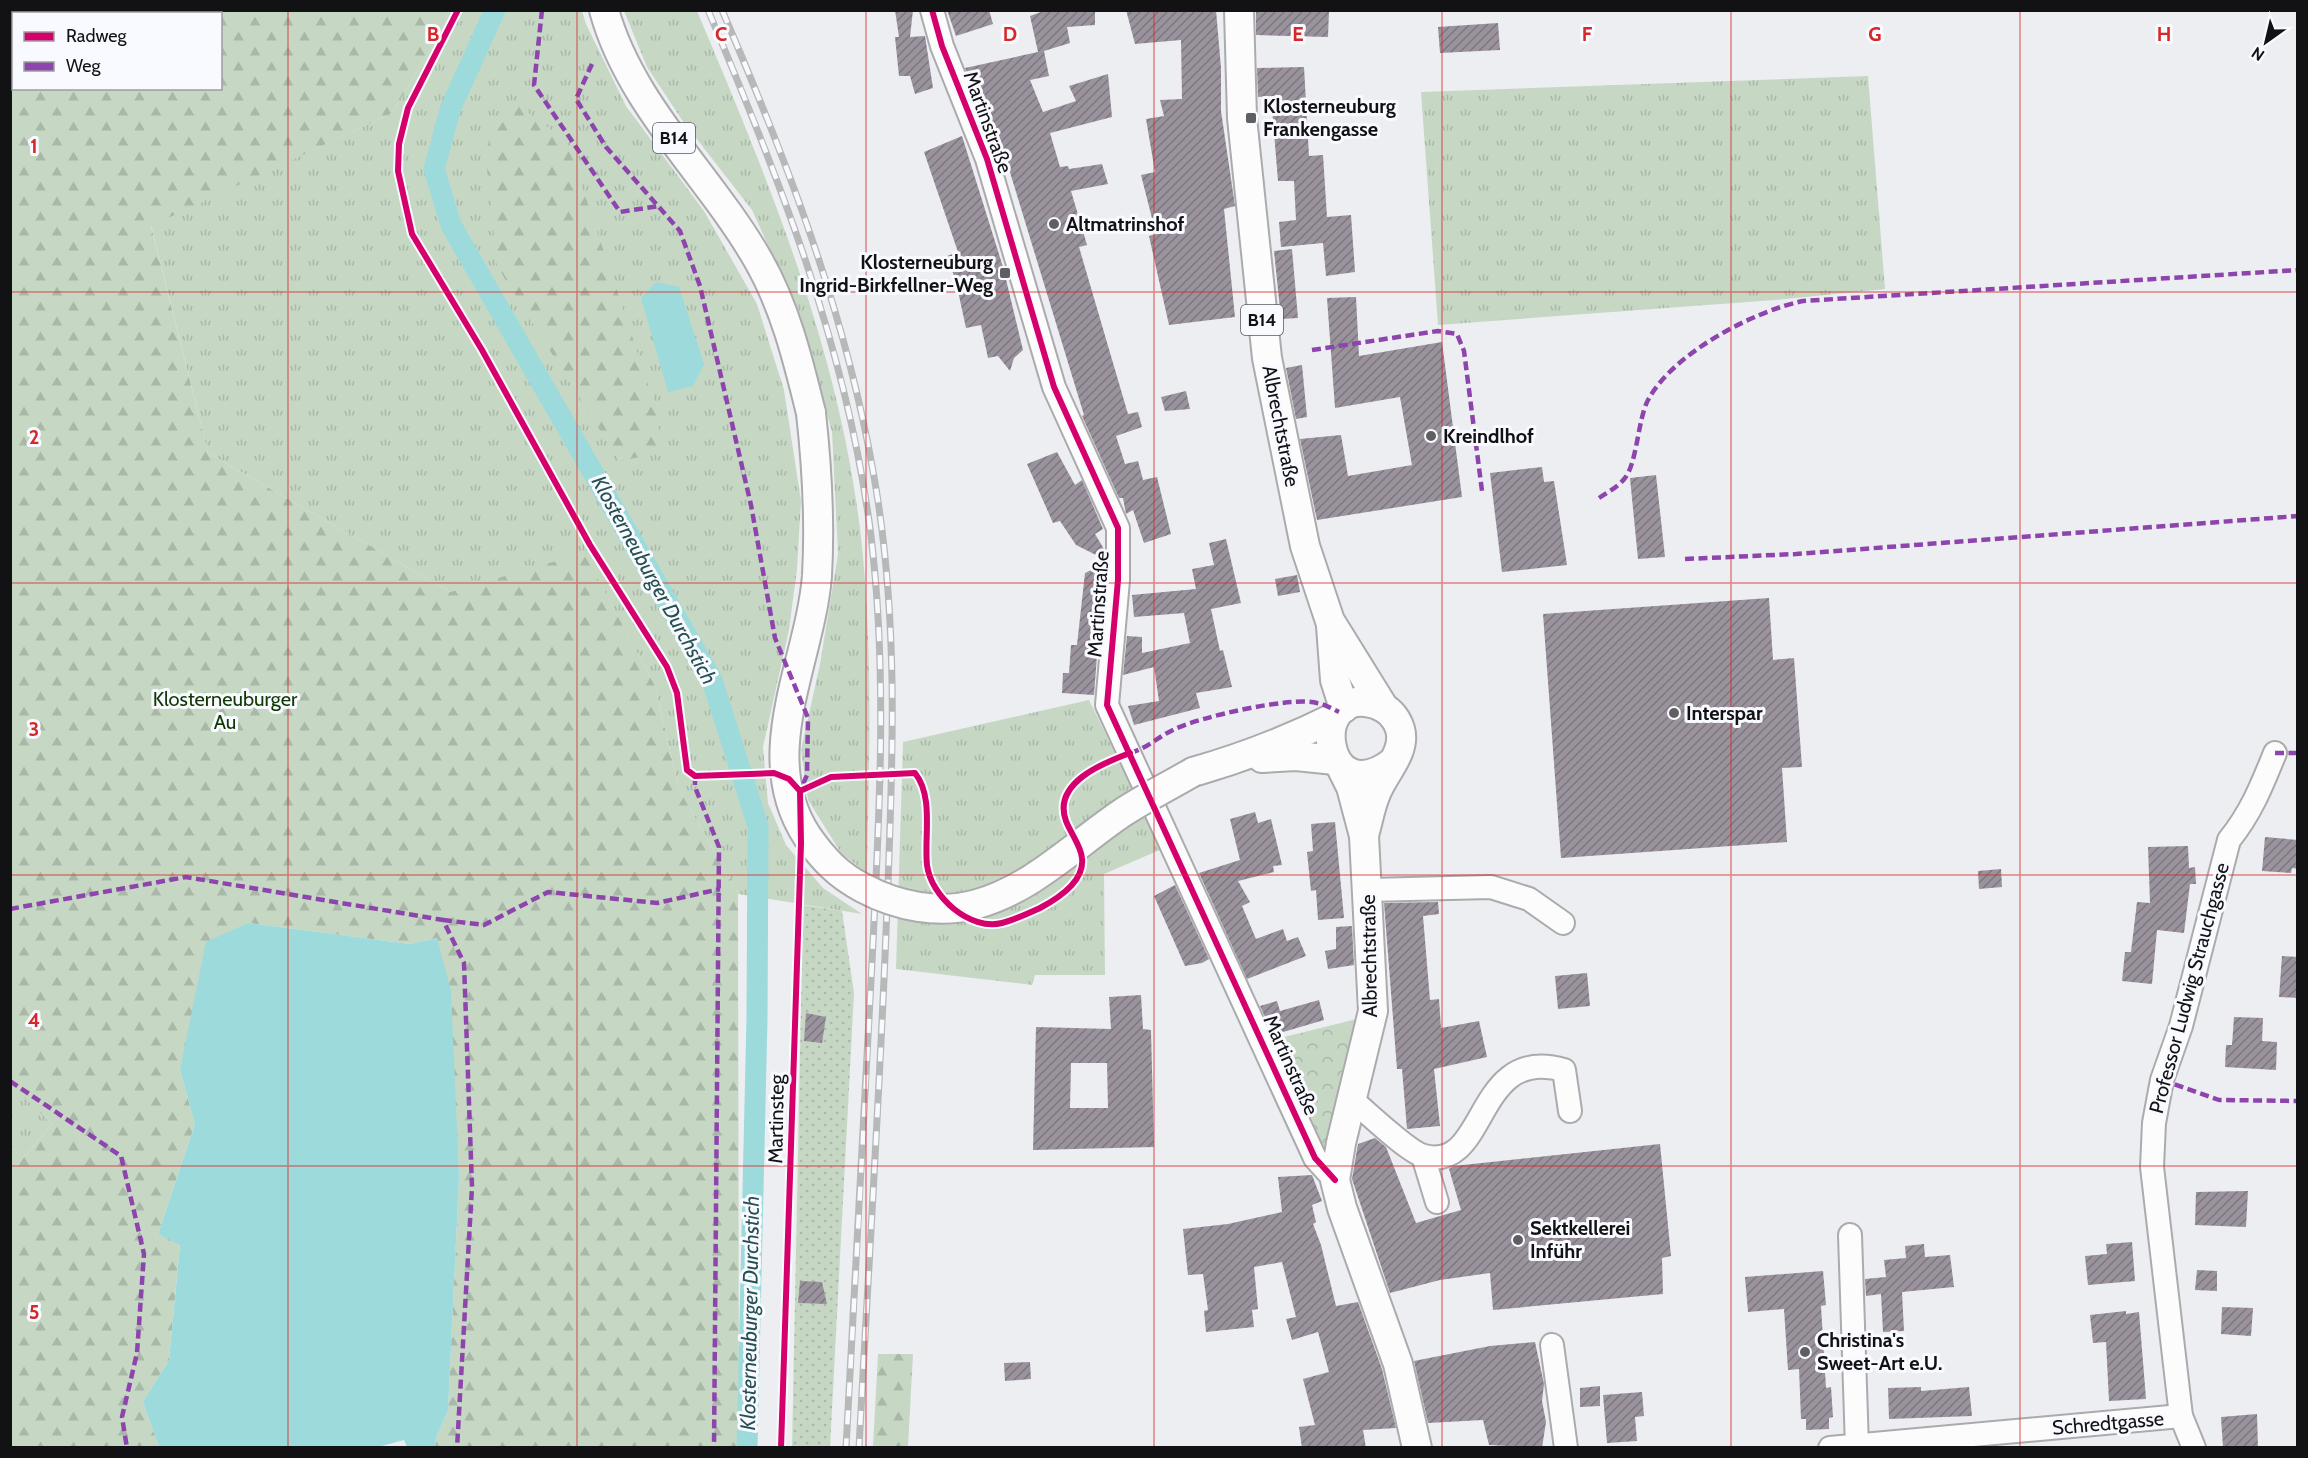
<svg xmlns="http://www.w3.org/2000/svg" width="2308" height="1458" viewBox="0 0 2308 1458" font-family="Cabin,sans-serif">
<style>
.grass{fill:url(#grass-tufts)}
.forest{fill:url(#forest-firs);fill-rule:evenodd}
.park{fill:url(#park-crowns)}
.garden{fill:url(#garden-dots)}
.water{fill:#9cdadc}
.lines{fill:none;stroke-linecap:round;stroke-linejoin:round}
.canal{stroke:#9cdadc;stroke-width:21}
.building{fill:url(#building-hatch);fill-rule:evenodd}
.minor-casing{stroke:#ababae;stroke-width:26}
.major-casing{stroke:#ababae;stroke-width:32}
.minor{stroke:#fcfcfd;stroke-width:22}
.major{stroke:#fcfcfd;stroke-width:28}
.rail-casing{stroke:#b7b8b8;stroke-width:7}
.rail{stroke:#f9faff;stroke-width:4.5;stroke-dasharray:14;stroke-linecap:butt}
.major-bridge-casing{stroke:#ababae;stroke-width:32;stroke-linecap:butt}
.major-bridge{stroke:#fcfcfd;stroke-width:28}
.quiet{stroke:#8e44ad;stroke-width:4.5;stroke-dasharray:9 4.5;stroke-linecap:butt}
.cycleway-casing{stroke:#f9faff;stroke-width:10}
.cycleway{stroke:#d6006c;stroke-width:6}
.grid{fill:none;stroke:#d62828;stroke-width:1.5;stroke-opacity:0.55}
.poi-dot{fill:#5f5f62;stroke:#f9faff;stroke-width:2}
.labels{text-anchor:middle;stroke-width:6;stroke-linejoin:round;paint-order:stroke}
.shield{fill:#f9faff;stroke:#57585b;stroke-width:1.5}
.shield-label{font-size:18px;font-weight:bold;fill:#121215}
.poi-label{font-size:20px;font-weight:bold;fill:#121215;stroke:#f9faff;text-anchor:start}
.street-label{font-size:20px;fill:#121215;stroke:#f9faff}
.park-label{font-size:20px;fill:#0f3803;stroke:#f9faff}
.water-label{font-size:21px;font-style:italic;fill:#264f50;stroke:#f9faff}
.grid-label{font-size:20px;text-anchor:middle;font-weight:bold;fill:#d62828;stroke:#f9faff;stroke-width:6;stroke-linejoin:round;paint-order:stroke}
</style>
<defs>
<pattern id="grass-tufts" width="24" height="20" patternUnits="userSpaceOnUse" patternTransform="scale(1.5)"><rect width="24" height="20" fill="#c6d8c4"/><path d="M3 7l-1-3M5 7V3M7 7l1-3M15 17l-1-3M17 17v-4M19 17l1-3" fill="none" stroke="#a9b8a8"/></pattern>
<pattern id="forest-firs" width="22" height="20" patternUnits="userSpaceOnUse" patternTransform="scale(1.5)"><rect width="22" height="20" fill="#c6d8c4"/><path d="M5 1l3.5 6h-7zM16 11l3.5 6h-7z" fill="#a9b8a8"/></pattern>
<pattern id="park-crowns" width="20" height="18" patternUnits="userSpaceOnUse" patternTransform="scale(1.5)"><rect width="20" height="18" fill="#c6d8c4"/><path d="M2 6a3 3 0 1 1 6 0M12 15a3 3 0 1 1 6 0" fill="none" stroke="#a9b8a8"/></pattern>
<pattern id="garden-dots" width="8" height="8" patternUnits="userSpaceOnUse" patternTransform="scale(1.5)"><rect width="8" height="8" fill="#c6d8c4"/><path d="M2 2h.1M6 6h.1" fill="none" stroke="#a9b8a8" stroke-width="1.8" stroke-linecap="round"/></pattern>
<pattern id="building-hatch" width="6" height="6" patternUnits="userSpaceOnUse" patternTransform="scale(1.5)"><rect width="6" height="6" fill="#9a939d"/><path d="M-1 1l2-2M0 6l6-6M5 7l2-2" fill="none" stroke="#7c777f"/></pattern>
</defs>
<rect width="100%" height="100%" fill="#edeef2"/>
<g class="grass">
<path d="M449,11H582L586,24L626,106L704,211L757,304L784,390L801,501L797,569L789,630L763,747L768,803L786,845L823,888L862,914L738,894L679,789L655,686L584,554L450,592L208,453L151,225L392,113L442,30Z"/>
<path d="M624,11H697C770,184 842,356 862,546C873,654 869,764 867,873L841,853L808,800L801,750L820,664L838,554L832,432L800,315L752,210L682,120L647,67Z"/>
<path d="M1868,76L1885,289L1775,300L1438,325L1421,92Z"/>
<path d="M1089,700L1162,849L1104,874L1105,975H1035L1032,985L896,969L903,742Z"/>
<path d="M11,1084L52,1124L11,1173Z"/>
</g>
<g class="forest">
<path d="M10,11H449L442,30L392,113L151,226L208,453L450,592L584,553L655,686L679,789L738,894L739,1447H435L436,1438L448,1410L459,1177L455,1115L437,938L410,944L249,923L180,1070L195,1124L158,1234L180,1244L169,1360L143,1402L159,1447H11V1173L52,1124L10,1084ZM14,14H220V88H14Z"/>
<path d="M515,103L567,141L656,408L662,453L619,461L497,266L485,149Z"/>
<path d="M878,1354H913L908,1447H873Z"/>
</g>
<path class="park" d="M1357,1019L1331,1163L1276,1039Z"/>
<path class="garden" d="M803,905L842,911L854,993L830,1447L792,1448Z"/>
<g class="water">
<path d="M656,282L679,287L704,364L693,386L668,392L641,298Z"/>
<path d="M248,923L410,944L437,938L451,991L459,1177L448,1410L436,1438L435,1447H407L404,1440L374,1448L159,1447L143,1402L169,1360L180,1245L158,1234L195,1124L180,1070L206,942Z"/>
</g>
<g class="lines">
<path class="canal" d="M495,10L451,107L434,169L451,225L712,680L758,826L757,1018L747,1448"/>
</g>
<g class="building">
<path d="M895,10H913L910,37L925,36L933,88L915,94L910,76H899L895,37H899Z"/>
<path d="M947,10H989L993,24L956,36Z"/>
<path d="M1046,10H1095V25L1067,27L1070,43L1044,51L1049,76L1030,80L1043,112L1076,101L1069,86L1108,74L1112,117L1050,133L1060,167L1068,166L1069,169L1102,164L1108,184L1071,191L1087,245L1079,247L1128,414L1138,412L1142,427L1116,436L1125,464L1138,461L1143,480L1157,477L1171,534L1144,543L1133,510L1126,514L1123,498H1119L1082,416L1084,415L1009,169L985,107L982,108L976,85L972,86L965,68L1038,52L1030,16Z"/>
<path d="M1126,10H1216L1221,68V111L1235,206L1224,209L1235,317L1169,325L1149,236L1156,234L1141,175L1155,172L1146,119L1164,116L1160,100L1182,99L1181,40L1135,44Z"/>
<path d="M1256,10L1329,11L1328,37L1256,35Z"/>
<path d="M1498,23L1500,50L1440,53L1438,27Z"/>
<path d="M1304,67L1309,156L1323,155L1327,217L1351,215L1355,272L1326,276L1323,243L1281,247L1279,222L1296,220L1294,181H1278L1271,96L1258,97L1257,68Z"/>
<path d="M962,136L1003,267L1023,350L1014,358L1010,371L998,356L988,358L981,325L966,328L956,282L947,256L958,252L924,152Z"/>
<path d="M1292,249L1298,318L1281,319L1274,251Z"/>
<path d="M1356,297L1359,356L1442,342L1462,497L1317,520L1300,439L1341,435L1348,476L1412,465L1400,397L1335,408L1327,298Z"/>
<path d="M1302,365L1307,417L1296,419L1286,368Z"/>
<path d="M1186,391L1190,409L1165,411L1161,397Z"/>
<path d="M1057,452L1075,485L1082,480L1103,529L1095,534L1104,549V559L1076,545L1060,521L1053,523L1027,464Z"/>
<path d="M1542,467L1544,482L1554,481L1567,565L1502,572L1490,473Z"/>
<path d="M1656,475L1665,557L1638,559L1630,478Z"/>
<path d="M1226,539L1241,603L1211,609L1220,651L1223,650L1232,687L1196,693L1200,708L1134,725L1128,706L1159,701L1154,667L1123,675L1127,636L1142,637V653L1190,643L1184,613L1134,617L1132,595L1196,589L1192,569L1214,565L1209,543Z"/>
<path d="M1104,564L1094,695L1062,693L1063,673H1069L1071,645H1077L1085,573Z"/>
<path d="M1297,575L1300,592L1278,596L1275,579Z"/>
<path d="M1769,598L1773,660L1794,658L1802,767L1782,768L1787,842L1561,858L1543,614Z"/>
<path d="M1255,812L1258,823L1271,819L1282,865L1273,866L1274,872L1238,881L1250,902L1242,906L1256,939L1283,929L1287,941L1298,937L1306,956L1247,979L1199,873L1240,860L1230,819Z"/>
<path d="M1335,822L1344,918L1318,920L1316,890L1311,891L1307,852L1313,851L1311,824Z"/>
<path d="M2265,837L2298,840V869L2292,868L2291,873L2262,871Z"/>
<path d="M2188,846L2189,868L2195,867L2196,884H2190L2184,933L2157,930L2152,984L2122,981L2125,952H2131L2137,902L2150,903L2148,847Z"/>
<path d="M2001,869L2002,887L1979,889L1978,871Z"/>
<path d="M1175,885L1209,959L1202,963L1185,966L1154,896Z"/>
<path d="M1438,902L1439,914L1423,916L1430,1000L1439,999L1441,1028L1479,1021L1487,1057L1434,1069L1440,1126L1407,1129L1402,1069H1397L1384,903Z"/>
<path d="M1352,926L1354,965L1328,969L1325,951L1336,949V927Z"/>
<path d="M2282,956L2298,957V998L2279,997Z"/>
<path d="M1587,973L1590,1006L1558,1009L1555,976Z"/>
<path d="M1141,995L1143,1029L1151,1030L1154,1147L1033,1150L1036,1027L1111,1029L1109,997ZM1071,1063H1107L1108,1108H1070Z"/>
<path d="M1319,1000L1324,1020L1273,1035L1260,1006L1277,1001L1280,1011Z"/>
<path d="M806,1013L826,1017L822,1043L804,1041Z"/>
<path d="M2234,1017L2263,1018L2262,1041L2277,1042L2276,1070L2225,1067L2226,1045H2232Z"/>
<path d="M1375,1138L1386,1147L1416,1223L1461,1210L1449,1169L1454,1166L1660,1144L1671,1256L1662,1258L1663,1294L1493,1310L1490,1273L1440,1280L1390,1293L1352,1179L1358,1144Z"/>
<path d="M1312,1175L1322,1201L1312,1205L1316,1222L1313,1224L1321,1245L1336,1306L1358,1302L1382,1369L1396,1428L1363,1430L1366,1448H1302L1299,1427L1315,1425L1303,1379L1329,1372L1318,1332L1292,1340L1286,1319L1296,1317L1282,1262L1254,1267L1258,1309L1252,1310L1254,1327L1206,1332L1204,1311L1208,1310L1203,1274L1188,1275L1183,1229L1228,1224L1282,1212L1278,1177Z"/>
<path d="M2248,1191L2246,1227L2195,1225L2196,1192Z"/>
<path d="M2132,1242L2135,1281L2088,1285L2085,1256L2107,1254L2106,1244Z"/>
<path d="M1924,1244L1925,1257L1950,1255L1954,1287L1902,1292L1904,1331L1883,1332L1881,1294L1866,1296L1865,1279L1886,1277L1884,1260L1906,1258L1905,1246Z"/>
<path d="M2197,1270L2217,1271V1291L2195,1290Z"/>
<path d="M1823,1271L1826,1305L1821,1306L1826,1388L1831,1387L1833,1417L1829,1418V1429L1806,1430V1419H1801L1799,1369L1788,1370L1784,1309L1748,1312L1745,1277Z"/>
<path d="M800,1281L822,1282L827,1304L798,1303Z"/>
<path d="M2222,1307L2253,1308L2251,1336L2221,1334Z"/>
<path d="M2126,1311V1314L2139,1312L2146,1399L2109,1401L2106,1342L2093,1343L2090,1315Z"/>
<path d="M1535,1342L1544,1384L1542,1401L1546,1422L1542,1448L1489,1445L1483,1420L1428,1423L1414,1361L1490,1346Z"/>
<path d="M1030,1362L1031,1379L1005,1381L1004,1363Z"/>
<path d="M1600,1386V1406L1580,1407V1388Z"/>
<path d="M1921,1387V1391L1969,1387L1972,1416L1889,1419L1888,1388Z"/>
<path d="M1642,1392L1644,1416L1635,1417L1637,1441L1607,1443L1603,1395Z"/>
<path d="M2257,1414L2258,1448H2223L2221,1417Z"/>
</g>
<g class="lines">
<g class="minor-casing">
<g id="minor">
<path d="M932,10L942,46L987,159L1054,387L1118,528V580L1107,705L1315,1158L1335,1180"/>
<path d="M1368,890L1491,887L1529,899L1563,923"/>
<path d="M1352,1100C1367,1112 1408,1152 1424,1156C1489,1173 1473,1044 1564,1070L1570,1111"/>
<path d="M1423,1156L1437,1202"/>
<path d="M1850,1235L1857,1447"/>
<path d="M1552,1345L1566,1448"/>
<path d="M1830,1448L2181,1416"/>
<path d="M2194,1448L2181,1416L2152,1167L2154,1123L2162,1080L2181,1026L2229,840C2251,813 2262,785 2275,753"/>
</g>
</g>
<g class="major-casing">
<g id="major">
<path d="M604,10C630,105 709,175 757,258C785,306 798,360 811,413"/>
<path d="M1239,10L1242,118L1267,358L1305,546L1330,621L1384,708"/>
<path d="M1331,626L1335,680L1344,708"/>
<path d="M1262,758L1296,756L1335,760"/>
<path d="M1341,767L1351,787L1364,836L1373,1011L1341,1143L1335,1180L1342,1208L1398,1364L1417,1448"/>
<path d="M1193,772C1242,758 1289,740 1335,717"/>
<path d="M1364,835C1368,822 1370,808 1375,796C1382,774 1407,753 1400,729C1396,716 1387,708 1375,704C1306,683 1322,816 1393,762"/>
</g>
</g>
<use href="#minor" class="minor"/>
<use href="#major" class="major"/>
<g class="rail-casing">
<g id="rail">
<path d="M708,10C780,180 848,352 871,536C888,678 879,820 872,962C864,1124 855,1286 846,1448"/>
<path d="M722,10C786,159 845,311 873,471C901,624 892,779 886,933C879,1105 868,1276 859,1448"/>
</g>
</g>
<use href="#rail" class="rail"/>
<g class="major-bridge-casing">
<path id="major-bridge" d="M811,413C817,467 820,522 817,576C810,662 754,755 807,836C823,859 838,875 863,888C897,906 939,915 977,904C1032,889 1076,844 1122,813C1145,798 1169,786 1193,772"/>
</g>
<use href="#major-bridge" class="major-bridge"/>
<g class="quiet">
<path d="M542,10L534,85L620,212L659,206"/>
<path d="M592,64L576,99L606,147L680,231L700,286L751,505L775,638L808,718L807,775L800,791"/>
<path d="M1312,350L1438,331L1457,334L1464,351L1482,491"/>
<path d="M1599,498C1608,492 1618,487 1625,478C1637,463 1638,419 1648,400C1673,353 1754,311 1803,301L2298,270"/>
<path d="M1685,559L1796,554L2298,516"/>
<path d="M1130,753C1148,748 1159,736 1175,729C1200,717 1291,696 1317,703C1325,704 1332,709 1339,712"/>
<path d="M2275,753H2298"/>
<path d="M695,776V787L719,847L714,1448"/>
<path d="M10,909L186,877L443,920L464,963L472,1187L457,1448"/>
<path d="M443,920L484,925L548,892L657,903L720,889"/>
<path d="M2162,1080L2219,1100L2298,1101"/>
<path d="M10,1081L121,1156L144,1254L137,1353L122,1417L127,1448"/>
</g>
<g class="cycleway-casing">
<g id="cycleway">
<path d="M458,10L408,108L399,144L398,171L412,234L482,350L590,545L667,667L677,693L687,770L695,776L774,773L789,779L800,791"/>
<path d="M932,10L942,46L987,159L1054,387L1118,528V580L1107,705L1315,1158L1335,1180"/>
<path d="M800,791L831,777L915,773C934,797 924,836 927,865C931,897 970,931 1002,923C1014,920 1029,913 1040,908C1057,899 1085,882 1082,858C1081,846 1070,832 1066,821C1052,783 1103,763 1130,753"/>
<path d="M781,1448L801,843L800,791"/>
</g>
</g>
<use href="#cycleway" class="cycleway"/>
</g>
<path class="grid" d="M288,10V1448M577,10V1448M866,10V1448M1154,10V1448M1442,10V1448M1731,10V1448M2020,10V1448M10,292H2298M10,583H2298M10,875H2298M10,1166H2298"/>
<g class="poi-dot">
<rect x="1245" y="112" width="12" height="12" rx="3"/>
<circle cx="1054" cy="224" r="6"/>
<rect x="999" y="267" width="12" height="12" rx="3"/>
<circle cx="1431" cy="436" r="6"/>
<circle cx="1674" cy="713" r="6"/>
<circle cx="1518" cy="1240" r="6"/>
<circle cx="1805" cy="1352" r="6"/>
</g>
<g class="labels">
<g class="shield">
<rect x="653" y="123" width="42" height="30" rx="4.5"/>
<rect x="1241" y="305" width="42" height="30" rx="4.5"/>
</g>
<g class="shield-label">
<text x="674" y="144">B14</text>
<text x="1262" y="326">B14</text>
</g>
<g class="poi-label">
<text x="1263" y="113">Klosterneuburg<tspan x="1263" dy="23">Frankengasse</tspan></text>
<text x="1066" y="231">Altmatrinshof</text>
<text x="993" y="269" text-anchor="end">Klosterneuburg<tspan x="993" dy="23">Ingrid-Birkfellner-Weg</tspan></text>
<text x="1443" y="443">Kreindlhof</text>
<text x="1686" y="720">Interspar</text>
<text x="1530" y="1235">Sektkellerei<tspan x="1530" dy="23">Inführ</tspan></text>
<text x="1817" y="1347">Christina's<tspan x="1817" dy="23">Sweet-Art e.U.</tspan></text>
</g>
<g class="street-label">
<text transform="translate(988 122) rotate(70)" y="7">Martinstraße</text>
<text transform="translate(1281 426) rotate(79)" y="7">Albrechtstraße</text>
<text transform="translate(1098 604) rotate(-86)" y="7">Martinstraße</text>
<text transform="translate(1369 956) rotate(-91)" y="7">Albrechtstraße</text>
<text transform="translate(2189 988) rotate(-75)" y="7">Professor Ludwig Strauchgasse</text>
<text transform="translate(1291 1065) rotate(66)" y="7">Martinstraße</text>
<text transform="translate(776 1119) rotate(-89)" y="7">Martinsteg</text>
<text transform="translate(2108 1423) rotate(-5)" y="7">Schredtgasse</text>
</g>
<g class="park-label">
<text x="225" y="706">Klosterneuburger<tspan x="225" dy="23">Au</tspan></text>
</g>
<g class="water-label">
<text transform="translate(654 580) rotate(61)" y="7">Klosterneuburger Durchstich</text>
<text transform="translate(750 1313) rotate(-89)" y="7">Klosterneuburger Durchstich</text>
</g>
</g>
<g class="grid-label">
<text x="433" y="41">B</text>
<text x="721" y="41">C</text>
<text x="1010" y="41">D</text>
<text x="1298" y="41">E</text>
<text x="1587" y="41">F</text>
<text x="1875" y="41">G</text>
<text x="2164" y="41">H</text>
<text x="34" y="153">1</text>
<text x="34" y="444">2</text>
<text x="34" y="736">3</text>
<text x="34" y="1027">4</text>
<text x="34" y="1319">5</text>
</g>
<rect width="2308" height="1458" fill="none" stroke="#121215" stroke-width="24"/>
<rect x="12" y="12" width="210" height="78" fill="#f9faff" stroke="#9d9da1" stroke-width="1.5"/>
<rect x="24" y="32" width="30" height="9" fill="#d6006c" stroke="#9d9da1" stroke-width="1.5"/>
<text x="66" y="42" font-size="18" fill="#121215">Radweg</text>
<rect x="24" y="62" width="30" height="9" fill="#8e44ad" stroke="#9d9da1" stroke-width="1.5"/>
<text x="66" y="72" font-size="18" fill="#121215">Weg</text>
<g transform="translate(2266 42) rotate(214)" stroke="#f9faff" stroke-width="4.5" paint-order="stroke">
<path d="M0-4.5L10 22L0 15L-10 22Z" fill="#121215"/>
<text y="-9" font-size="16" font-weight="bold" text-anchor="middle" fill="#121215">N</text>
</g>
</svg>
